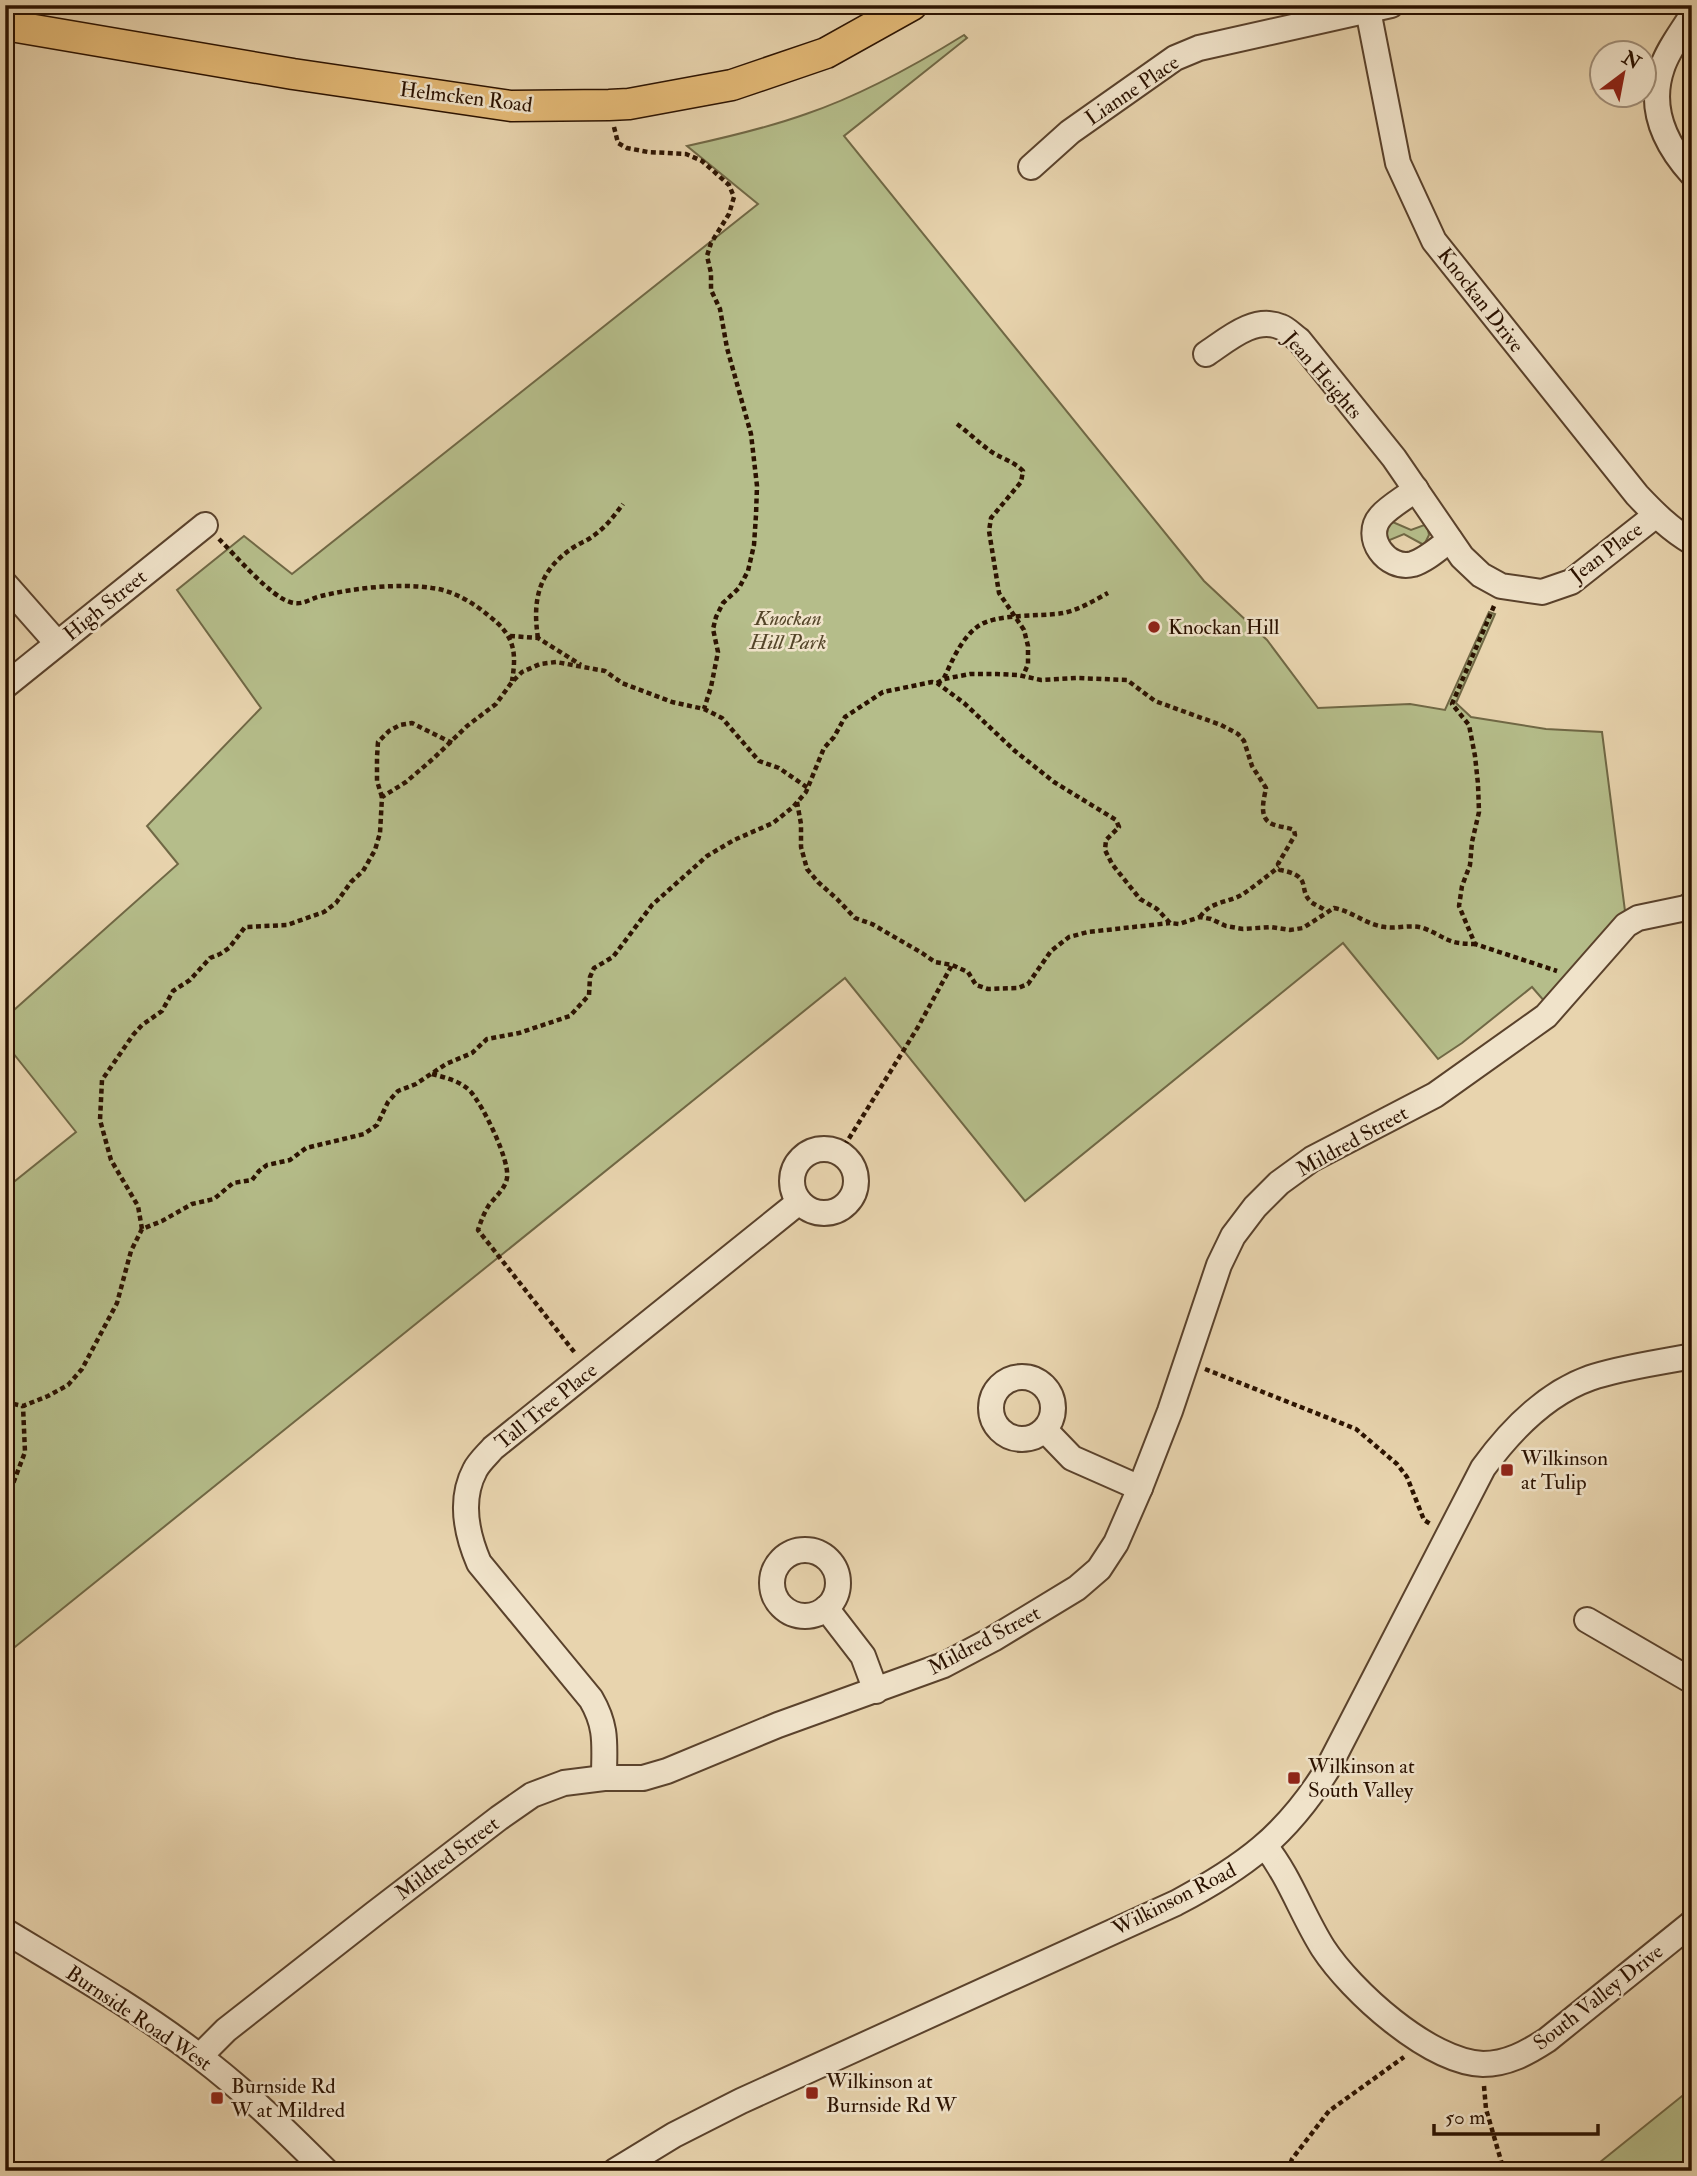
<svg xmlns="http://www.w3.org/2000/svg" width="1697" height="2176" viewBox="0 0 1697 2176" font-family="'IM FELL Double Pica',serif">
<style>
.green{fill:#b5bd8a;stroke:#706845;stroke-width:2}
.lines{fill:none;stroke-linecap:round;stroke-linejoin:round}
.minor-casing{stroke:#5a422c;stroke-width:28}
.major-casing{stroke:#2b1200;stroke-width:33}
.path{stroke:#2b1200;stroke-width:4.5;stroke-dasharray:5 3.5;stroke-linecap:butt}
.minor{stroke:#f0e3ca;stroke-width:24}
.major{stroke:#e4ba77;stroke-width:30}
.poi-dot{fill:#8f2418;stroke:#f0e3ca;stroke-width:2.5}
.labels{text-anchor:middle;stroke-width:5;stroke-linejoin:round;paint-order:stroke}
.street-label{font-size:21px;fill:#2b1200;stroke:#f0e3ca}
.park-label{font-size:21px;font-style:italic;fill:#544529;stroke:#f0e3ca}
.poi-label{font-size:21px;fill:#2b1200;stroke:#f0e3ca;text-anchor:start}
</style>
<rect width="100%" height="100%" fill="#e8d4ae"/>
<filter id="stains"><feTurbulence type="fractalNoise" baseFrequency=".00286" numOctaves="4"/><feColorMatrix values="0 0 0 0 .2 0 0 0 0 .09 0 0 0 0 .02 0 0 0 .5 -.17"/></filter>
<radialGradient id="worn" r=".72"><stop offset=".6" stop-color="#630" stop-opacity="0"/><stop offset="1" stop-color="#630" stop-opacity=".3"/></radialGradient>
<g class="green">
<path d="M964,35L967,38L844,136L1204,581L1267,640L1318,708L1410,704L1445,710L1489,612L1495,614L1456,703L1471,717L1546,729L1602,732L1625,911L1545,1002L1532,987L1462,1043L1438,1059L1343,943L1025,1201L845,978L5,1655V1189L76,1132L5,1043V1018L178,864L147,826L261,708L177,590L244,536L292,574L758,204L687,146C728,137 767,128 806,114C862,95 914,66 964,35Z"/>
<path d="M1388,520L1411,530L1427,524L1429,535L1424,545L1404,534L1385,542Z"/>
<path d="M1692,2088V2171H1589Z"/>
</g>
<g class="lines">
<g class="minor-casing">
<g id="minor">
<path d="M1367,5L1398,163L1434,241L1637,495C1654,513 1671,530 1692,542"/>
<path d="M1692,15C1682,32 1668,49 1662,68C1648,108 1665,144 1692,174"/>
<path d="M1031,167L1070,132L1175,58L1199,48L1391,5"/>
<path d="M1206,354C1227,340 1255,315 1281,327C1287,329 1293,336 1299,340L1394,458L1462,557L1481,575L1501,586L1542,592L1571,582L1656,515"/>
<path d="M1416,489C1405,498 1390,506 1381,516C1362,537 1387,571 1413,564C1426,560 1439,548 1450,540"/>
<path d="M5,584L57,643"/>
<path d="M5,686L205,525"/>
<circle cx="824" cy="1181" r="32"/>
<circle cx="1022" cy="1408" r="31"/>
<path d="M1045,1430L1072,1458L1140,1488"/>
<circle cx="805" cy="1583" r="33"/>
<path d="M826,1608L863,1656L876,1691"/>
<path d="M1587,1620L1692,1681"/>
<path d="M604,1778C604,1746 608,1728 591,1699L479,1563C467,1535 459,1500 475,1470C479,1462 487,1455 493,1448L799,1202"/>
<path d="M1265,1846C1290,1877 1302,1915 1323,1948C1351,1991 1429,2062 1483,2064C1507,2064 1527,2053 1547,2040L1692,1923"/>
<path d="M5,1931C71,1971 138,2009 199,2056C244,2090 286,2131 326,2171"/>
<path d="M200,2056L226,2030L374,1914L499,1818L532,1795L564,1783L604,1778H643L667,1771L778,1725L944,1665L993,1639L1077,1588L1099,1569L1116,1543L1140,1488L1170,1411L1219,1265L1233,1236L1255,1207L1279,1183L1312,1159L1435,1095L1546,1016L1626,925L1638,918L1686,908L1692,904"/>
<path d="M615,2171L674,2135L741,2101L1176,1903C1244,1867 1286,1836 1327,1770L1483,1468C1510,1431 1545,1394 1590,1378C1623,1367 1658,1363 1692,1356"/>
</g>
</g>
<g class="major-casing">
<path id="major" d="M5,25L293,74L511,106L609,105L629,104L732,85L826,53L912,5"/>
</g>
<g class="path">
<path d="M614,127L618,143L627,148L648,152L686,154L702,161L729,185L734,197L729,214L711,243L707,256L711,273V290L720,309L727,348L751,434L757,486L756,515L754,545L748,571L739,588L723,603L716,617L713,629L718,652L711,687L704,709"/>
<path d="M957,424C968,432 978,442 989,450C999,458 1014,461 1023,471L1021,482L991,518L989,531L999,593L1024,630L1028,646V664L1023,676"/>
<path d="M219,539C234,554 271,597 290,602C303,606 309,599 321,596C354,588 398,583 432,588C452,590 474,603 489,616C514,635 517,651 512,681"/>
<path d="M1494,606L1452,704L1469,725L1475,756L1478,784L1479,812L1472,842L1470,865L1462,886L1459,906L1475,944L1557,971"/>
<path d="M510,636L538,638L581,665"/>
<path d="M538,638C532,599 539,570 574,547C580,543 587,541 593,536C605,528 614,516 623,504"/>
<path d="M944,678C952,661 961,639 977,627C995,613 1039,617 1063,613C1079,610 1093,601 1108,593"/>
<path d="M937,683L944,679L970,674H997L1018,675L1041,680L1077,678L1127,680L1155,701L1221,725L1238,734L1244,741L1252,766L1266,788C1264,799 1258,818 1272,824C1279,827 1287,827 1294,830L1295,835L1278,864L1280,870C1314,876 1297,889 1311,902C1315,905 1321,907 1326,911"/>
<path d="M382,797L377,781V757L378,742L389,731L400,725L412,723L452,743"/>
<path d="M797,802L801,824V847L807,869L818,882L837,899L855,918L872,924L922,953L935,962L952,965L968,972L976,985L988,989L1018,988L1028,984L1051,951L1069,937L1088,932L1170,923"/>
<path d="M1200,917C1210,901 1229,903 1243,894C1255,886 1267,876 1279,867"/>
<path d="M432,1074C446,1078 461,1081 471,1092C483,1106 510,1160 507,1178C505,1189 496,1196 489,1205C484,1213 481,1221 478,1230L575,1353"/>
<path d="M840,1153L918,1027L952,965"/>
<path d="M142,1229L138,1206L111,1160L100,1120L102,1080L133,1035L142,1025L162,1011L173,991L190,980L210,958L220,954L229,948L245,927L287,925L324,912L336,903L351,882L363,871L375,850L380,833L382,797L406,782L434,758L467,726L496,704L512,682L522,672L540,664L556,662L605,671L622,683L672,702L704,709L722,718L759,761L779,768L808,788"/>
<path d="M1205,1369L1356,1429L1397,1464L1407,1477L1424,1520L1432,1525"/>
<path d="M5,1402L23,1406L48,1396L68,1385L82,1369L117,1303L131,1251L142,1229L162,1221L192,1204L214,1199L233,1183L252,1180L259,1171L267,1165L290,1160L306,1148L364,1134L377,1125L388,1102L398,1091L416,1084L446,1064L472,1053L487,1039L519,1033L570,1016L589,995L590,977L594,968L613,957L652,905L707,856L734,840L773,823L793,807L806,792L824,748L834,737L845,717L883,692L932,682L937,683L964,703L1015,751L1054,782L1116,820L1119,827L1106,840L1105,850L1112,864L1140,899L1157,909L1170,923L1179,924L1200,917L1211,919L1226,926L1243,929L1271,927L1290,930L1303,928L1334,908C1352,911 1366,925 1385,927C1398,929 1411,924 1423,928C1447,937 1445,944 1475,944"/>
<path d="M5,1497L11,1489L25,1452L23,1406"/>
<path d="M1484,2086L1486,2109L1504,2171"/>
<path d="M1288,2171L1292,2159L1329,2111L1404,2057"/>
</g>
<use href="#minor" class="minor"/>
<use href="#major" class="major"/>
</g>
<g class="poi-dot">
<circle cx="1154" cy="627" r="7"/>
<rect x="1500" y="1463" width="14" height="14" rx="3.5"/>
<rect x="1287" y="1771" width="14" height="14" rx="3.5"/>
<rect x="805" y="2086" width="14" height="14" rx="3.5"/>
<rect x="210" y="2091" width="14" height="14" rx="3.5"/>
</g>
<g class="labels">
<g class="street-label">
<text transform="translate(1132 90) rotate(-34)" y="7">Lianne Place</text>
<text transform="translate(466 97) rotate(7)" y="7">Helmcken Road</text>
<text transform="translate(1481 300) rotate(52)" y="7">Knockan Drive</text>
<text transform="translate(1323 375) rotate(49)" y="7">Jean Heights</text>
<text transform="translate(1606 552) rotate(-37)" y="7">Jean Place</text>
<text transform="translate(105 605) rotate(-39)" y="7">High Street</text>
<text transform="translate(1352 1141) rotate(-29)" y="7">Mildred Street</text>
<text transform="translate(546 1406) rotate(-39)" y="7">Tall Tree Place</text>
<text transform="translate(984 1640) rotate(-28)" y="7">Mildred Street</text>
<text transform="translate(447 1858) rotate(-37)" y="7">Mildred Street</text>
<text transform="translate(1174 1899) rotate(-27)" y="7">Wilkinson Road</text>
<text transform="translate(1598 1997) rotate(-38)" y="7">South Valley Drive</text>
<text transform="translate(139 2018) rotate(34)" y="7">Burnside Road West</text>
</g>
<g class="park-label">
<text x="788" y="625">Knockan<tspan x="788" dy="24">Hill Park</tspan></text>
</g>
<g class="poi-label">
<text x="1168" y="634">Knockan Hill</text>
<text x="1521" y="1465">Wilkinson<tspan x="1521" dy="24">at Tulip</tspan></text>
<text x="1308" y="1773">Wilkinson at<tspan x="1308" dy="24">South Valley</tspan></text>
<text x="826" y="2088">Wilkinson at<tspan x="826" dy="24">Burnside Rd W</tspan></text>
<text x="231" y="2093">Burnside Rd<tspan x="231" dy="24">W at Mildred</tspan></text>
</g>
</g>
<rect width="1697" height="2176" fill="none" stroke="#e8d4ae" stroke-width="28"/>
<rect x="7" y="7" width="1683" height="2162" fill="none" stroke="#2b1200" stroke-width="3.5"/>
<rect x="14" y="14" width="1669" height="2148" fill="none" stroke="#2b1200" stroke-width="2"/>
<g transform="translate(1623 74) rotate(32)"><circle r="33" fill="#f0e3ca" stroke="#a18f79" stroke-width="2"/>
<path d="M0-5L12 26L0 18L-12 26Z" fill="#8f2418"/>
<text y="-10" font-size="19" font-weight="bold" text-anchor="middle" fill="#2b1200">N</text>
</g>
<path d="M1434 2124v10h164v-10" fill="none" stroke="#2b1200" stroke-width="3.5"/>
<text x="1445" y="2124" font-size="21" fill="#2b1200" stroke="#f0e3ca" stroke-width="5" paint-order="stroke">50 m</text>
<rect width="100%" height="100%" filter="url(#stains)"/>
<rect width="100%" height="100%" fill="url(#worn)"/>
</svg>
